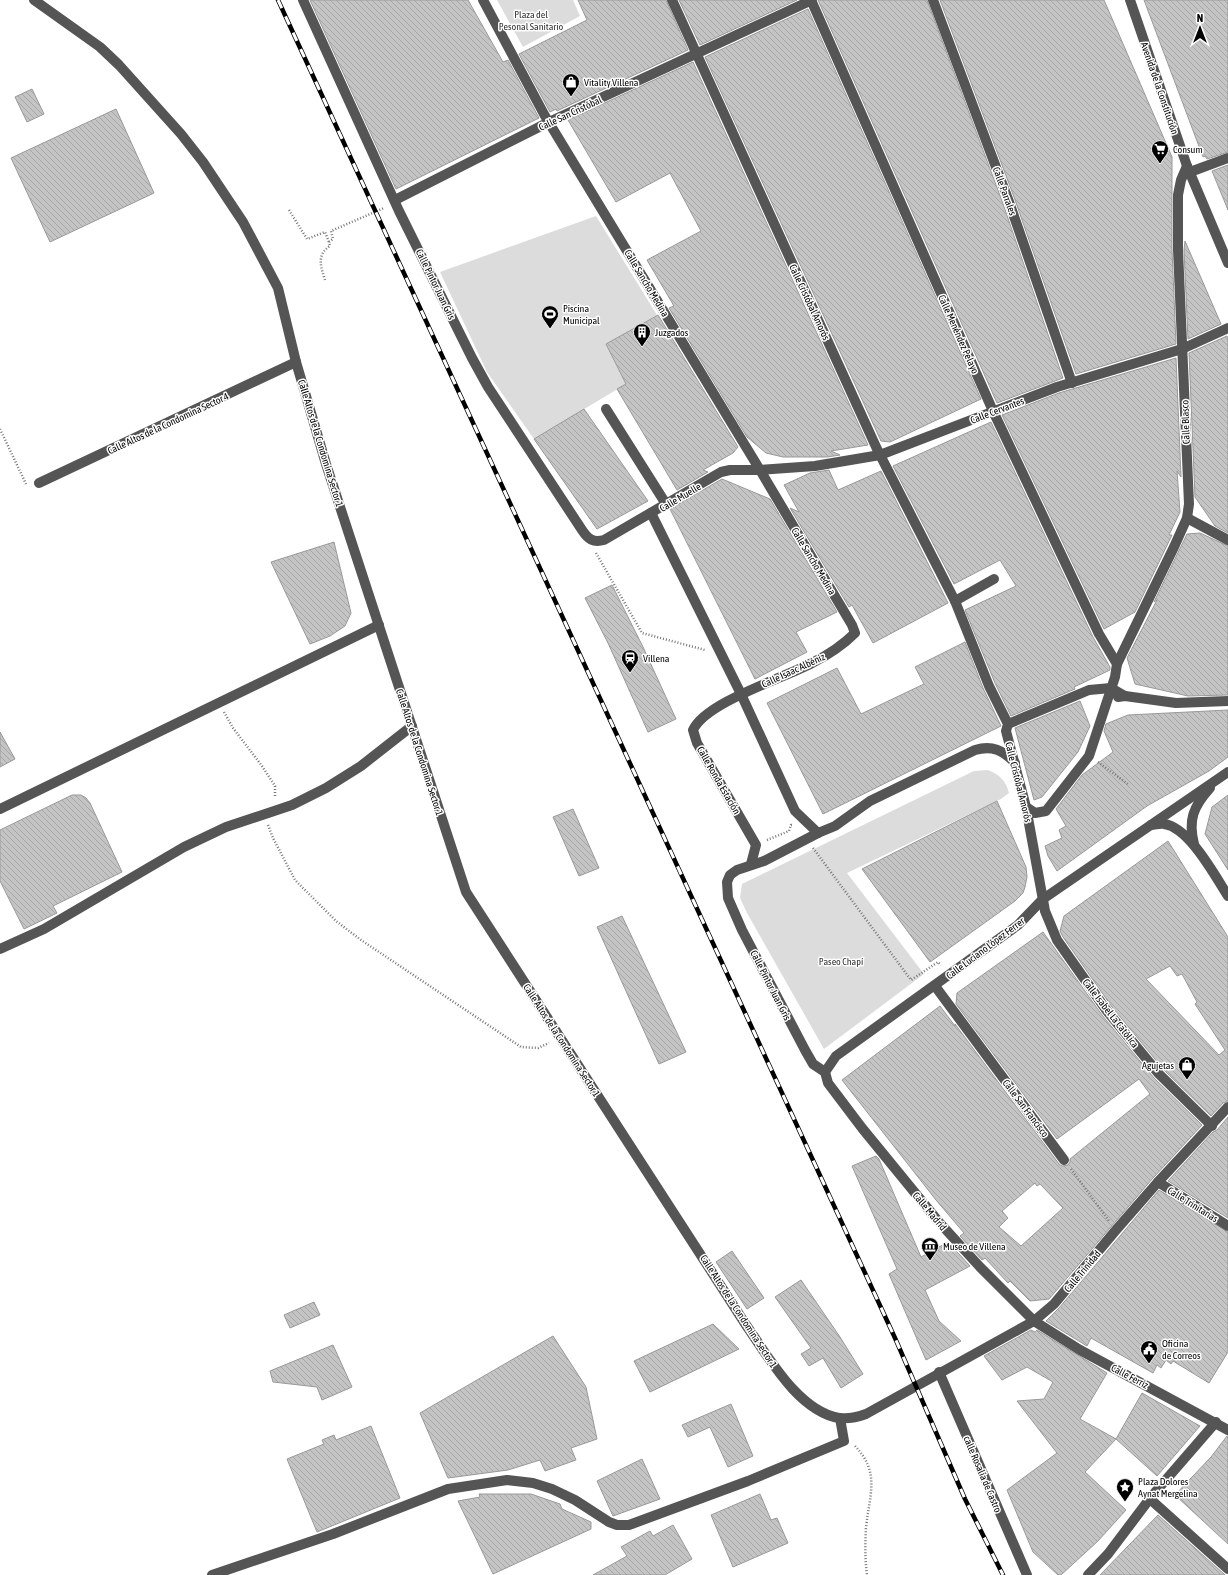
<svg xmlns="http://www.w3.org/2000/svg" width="1228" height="1575" viewBox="0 0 1228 1575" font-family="'Asap Condensed',sans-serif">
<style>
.park{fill:#dcdcdc}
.building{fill:url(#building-back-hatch);stroke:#999;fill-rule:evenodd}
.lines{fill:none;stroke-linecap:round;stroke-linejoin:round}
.path{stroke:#777;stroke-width:2.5;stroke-dasharray:1 2;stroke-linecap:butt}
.minor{stroke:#555;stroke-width:10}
.rail-casing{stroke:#000;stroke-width:4.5}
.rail{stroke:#fff;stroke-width:3;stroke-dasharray:9;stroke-linecap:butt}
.labels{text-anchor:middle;stroke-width:3;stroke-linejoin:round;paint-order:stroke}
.park-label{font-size:10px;fill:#333;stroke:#fff}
.poi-label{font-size:10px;fill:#000;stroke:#fff;text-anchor:start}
.street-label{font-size:10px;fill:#000;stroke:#fff}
</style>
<defs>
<pattern id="building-back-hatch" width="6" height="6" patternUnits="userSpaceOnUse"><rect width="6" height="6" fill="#c4c4c4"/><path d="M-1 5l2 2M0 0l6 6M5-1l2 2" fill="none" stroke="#a7a7a7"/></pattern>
</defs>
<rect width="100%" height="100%" fill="#fff"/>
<g class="park">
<path d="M497,0H573L580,16L523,47Z"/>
<path d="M596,216L657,315L606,344L626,384L534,439L487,372L440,272Z"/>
<path d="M988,770C1000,775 1006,781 1009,793L1001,799L847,873L924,974L824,1049L747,913L740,898L742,884L974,771Z"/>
</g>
<g class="building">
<path d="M310,0H468L503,62L508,60L539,118L396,189Z"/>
<path d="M578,0H666L688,50L561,109L557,111L556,109L550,112L519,54L587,20Z"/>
<path d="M679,0H797L700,45Z"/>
<path d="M818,0H927L1002,201L1063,378L997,403Z"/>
<path d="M940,0H1104L1172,157V250L1176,344L1076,374L1014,197Z"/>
<path d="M1144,0H1228V152L1207,159L1205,156L1203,157Z"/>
<path d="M808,9L981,399L890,442L881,441L705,57Z"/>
<path d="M693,62L868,445L831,451L840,455L827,457H783L766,453L747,437L669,308L674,306L647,260L701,231L670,173L616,202L568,120Z"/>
<path d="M32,89L44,114L27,122L15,97Z"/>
<path d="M116,109L154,193L50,242L11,158Z"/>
<path d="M1228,165V210L1212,171Z"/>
<path d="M1185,241L1221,324L1188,339L1184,250Z"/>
<path d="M658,315L738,447L733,453L703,470L708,472L677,490L617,389L626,384L606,344Z"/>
<path d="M1227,336L1228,338V533L1215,526L1195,497L1189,353Z"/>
<path d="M1176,358L1181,477L1177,471L1180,512L1169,535H1172L1135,612L1104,629L1002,415L1059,393Z"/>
<path d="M584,409L648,501L597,529L534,439Z"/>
<path d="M991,422L1093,637L1110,667V670L1074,687L1075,689L1011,716L995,683L965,610L1016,586L1000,560L954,584L893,466Z"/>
<path d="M829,470L838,490L881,471L948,603L873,643L852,605L849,607L790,508L799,512L784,485L810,473Z"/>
<path d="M722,479L770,499L837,612L796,632L807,652L755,679L670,509Z"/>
<path d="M1200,533L1228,546V695L1188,696L1135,684L1127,658L1157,600L1154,602L1187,534Z"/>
<path d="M334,542L351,613L345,626L330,636L310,644L271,562Z"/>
<path d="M612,585L643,647L676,719L648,732L608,643L585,598Z"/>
<path d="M965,642L983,688L1001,726L823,814L767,703L837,668L861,714L924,684L915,667Z"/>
<path d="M1080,701L1090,726L1078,752L1042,797L1034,800L1015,728Z"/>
<path d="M1228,710V757L1209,771L1147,806L1057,871L1048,856L1045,846L1062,838L1059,830L1066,826L1056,809L1082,775L1113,752L1104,731L1106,724L1128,715Z"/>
<path d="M0,732L15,759L0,767Z"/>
<path d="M72,795H81L86,798L90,803L122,872L53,906L57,913L24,929L0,881V830Z"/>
<path d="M1228,795V870L1205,834L1212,807Z"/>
<path d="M997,801L1026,867L1027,877L1025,887L1023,893L1015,901L930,962L862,869Z"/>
<path d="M573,809L599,868L579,876L553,817Z"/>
<path d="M1168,841L1228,937V1101L1223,1103L1211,1116L1164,1070L1112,1007L1063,937L1060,931L1064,916ZM1170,966L1177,976L1182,974L1197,1002L1195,1004L1225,1050L1219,1055L1146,979Z"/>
<path d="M622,916L686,1052L659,1064L597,927Z"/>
<path d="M1043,932L1102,1015L1154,1078L1202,1125L1153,1178L1049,1299L1030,1301L1010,1281L1008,1283L985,1258L982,1260L960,1236L964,1233L936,1200L842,1080L940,1006L955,1026V1024L1059,1164L1062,1166L1068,1165L1070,1162V1159L1150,1094L1139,1079L1057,1139L956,1004L957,993ZM1035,1183L1037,1186L1040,1184L1063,1208L1021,1246L999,1227L1008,1218L1002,1211Z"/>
<path d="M1228,1117V1218L1168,1181L1213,1132L1217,1130Z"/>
<path d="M876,1156L879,1159L921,1257L948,1242L970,1266L925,1290L939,1321L961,1341L926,1360L889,1274L897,1269L852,1166Z"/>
<path d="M1159,1190L1228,1232V1352L1209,1383L1173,1361L1171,1364L1166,1360L1161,1368L1157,1365L1153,1373L1091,1338L1087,1346L1046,1321L1059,1308Z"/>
<path d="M732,1251L764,1298L747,1309L716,1262Z"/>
<path d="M801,1280L840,1337L863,1374L841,1388L823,1358L809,1366L801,1354L811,1348L775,1297Z"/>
<path d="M314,1302L320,1315L290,1328L284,1315Z"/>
<path d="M713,1324L739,1349L650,1392L634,1361Z"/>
<path d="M1031,1330L1035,1332L1037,1330L1107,1373L1080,1419L1116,1439L1085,1472L1126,1510L1098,1541L1061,1575H1058L1033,1552L1007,1490L1057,1453L1017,1401L1044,1399L1053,1382L1027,1367L1002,1380L984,1356Z"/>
<path d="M553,1336L586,1387L597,1439L571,1448L576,1460L545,1471L540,1460L508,1470L448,1478L420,1413Z"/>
<path d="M333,1345L352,1387L322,1400L317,1387L273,1382L270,1371Z"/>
<path d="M1142,1393L1200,1426L1157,1476L1116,1439Z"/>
<path d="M731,1404L753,1456L728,1467L710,1427L688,1437L682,1425Z"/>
<path d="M371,1426L400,1498L317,1532L287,1459L324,1444L322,1440L334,1435L336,1440Z"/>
<path d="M1227,1436H1228V1544L1175,1495L1211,1457Z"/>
<path d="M642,1459L660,1499L613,1516L597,1481Z"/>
<path d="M479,1494H531L560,1504L562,1509L591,1522V1529L493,1574L458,1501L480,1497Z"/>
<path d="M760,1494L771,1520L777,1518L788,1543L733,1567L711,1515Z"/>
<path d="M1158,1515L1224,1574L1225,1575H1100Z"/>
<path d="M673,1525L692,1559L665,1575H593L627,1556L621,1547L650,1531L653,1536Z"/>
</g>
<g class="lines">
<g class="path">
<path d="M289,210L307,239L325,232L329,242"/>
<path d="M325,280C321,267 316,255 330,246L329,242L333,239L331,231L384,208"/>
<path d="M0,429L26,484"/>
<path d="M596,553L642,633L705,650"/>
<path d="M224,712L233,728L262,766L275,786V798"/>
<path d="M1098,762L1129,785"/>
<path d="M268,825L273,838L295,880L336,921L361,940L521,1047L538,1048L549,1043"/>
<path d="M767,840L789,831L791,825H792"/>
<path d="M813,848L911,980L938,962L941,965"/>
<path d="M1071,1169L1109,1221"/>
<path d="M855,1446C881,1473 869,1496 866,1528C865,1544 865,1559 867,1575"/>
</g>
<g class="minor">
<path d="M34,0L100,47L119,65L181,134L203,162L243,222L278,288L296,362L326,464L466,892L746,1325C768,1356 798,1411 839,1418C849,1419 858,1417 866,1414L1034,1321L1054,1304L1116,1230L1158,1182L1228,1107"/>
<path d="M303,0L399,211L472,358L488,387L582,530C588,539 593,543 604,540L721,472L730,470H760L815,466L880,455L1057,387L1182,349L1228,328"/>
<path d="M483,0L545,116L760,470L852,625L855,633C842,646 828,655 812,663C784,678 706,702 693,730L697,743L756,845L751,864"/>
<path d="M672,0L877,449L955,601L989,686L1008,724L1006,731L1026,807L1045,911L1057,940L1107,1011L1159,1074L1212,1126"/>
<path d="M811,0L993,411L1099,634L1117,664"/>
<path d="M933,0L1008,199L1072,383"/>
<path d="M1130,0L1187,166L1228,263"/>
<path d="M1190,172L1228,158"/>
<path d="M395,200L549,122L812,0"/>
<path d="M606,409L666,504"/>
<path d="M39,483L296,362"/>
<path d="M651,513L741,694L795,811L818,833"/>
<path d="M1187,518L1228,540"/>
<path d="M955,601L994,579"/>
<path d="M1118,697L1125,696L1176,703L1228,701"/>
<path d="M1008,724L1089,690L1111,688L1125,696"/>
<path d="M1015,763C1003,750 992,745 975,750L870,801L835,826L818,833L764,861L737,870L730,875L727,882L728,898L742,930L805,1050L813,1064L825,1072L828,1083L862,1128L938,1221L980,1267L1034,1321L1080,1350L1228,1430"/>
<path d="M1026,807L1035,813L1046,811L1089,756L1115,677L1117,664L1174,547L1187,518L1189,504L1178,250V195L1181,180L1187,166"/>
<path d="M0,809L379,625"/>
<path d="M1151,825C1155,825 1160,823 1164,824C1189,827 1215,876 1228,896"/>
<path d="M1194,844C1188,820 1193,807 1210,788"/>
<path d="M0,949L44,929L184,847L226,827L292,805L326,788L361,766L412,726"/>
<path d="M935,986L1064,1160"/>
<path d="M825,1072L836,1056L1018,925L1043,899L1228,772"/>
<path d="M1158,1182L1228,1226"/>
<path d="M939,1372L1027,1575"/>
<path d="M1150,1499L1228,1569"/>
<path d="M212,1575L333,1534L448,1489L507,1480L533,1483L552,1489L575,1500L609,1522L617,1525H629L748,1481L844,1441L840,1418"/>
<path d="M1088,1575L1108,1554L1151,1497L1216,1422"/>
</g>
<g class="rail-casing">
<path id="rail" d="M278,0L895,1338L965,1499L1003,1575"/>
</g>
<use href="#rail" class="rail"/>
</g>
<defs>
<g id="shop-pin" transform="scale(0.9)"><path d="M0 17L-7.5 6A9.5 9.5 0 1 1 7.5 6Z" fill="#000" stroke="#fff"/><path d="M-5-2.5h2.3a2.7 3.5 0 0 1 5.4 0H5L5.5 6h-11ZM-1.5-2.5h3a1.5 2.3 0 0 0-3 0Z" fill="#fff"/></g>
<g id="supermarket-pin" transform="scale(0.9)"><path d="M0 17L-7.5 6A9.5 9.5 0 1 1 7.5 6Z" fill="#000" stroke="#fff"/><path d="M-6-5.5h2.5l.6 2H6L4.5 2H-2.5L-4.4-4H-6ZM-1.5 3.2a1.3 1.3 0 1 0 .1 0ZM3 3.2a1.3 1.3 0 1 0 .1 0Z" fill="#fff"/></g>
<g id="stadium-pin" transform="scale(0.9)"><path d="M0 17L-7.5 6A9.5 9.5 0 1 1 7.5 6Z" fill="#000" stroke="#fff"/><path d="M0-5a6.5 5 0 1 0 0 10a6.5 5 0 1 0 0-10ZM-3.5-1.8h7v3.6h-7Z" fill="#fff"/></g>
<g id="building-pin" transform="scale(0.9)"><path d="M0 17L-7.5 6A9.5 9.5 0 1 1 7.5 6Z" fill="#000" stroke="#fff"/><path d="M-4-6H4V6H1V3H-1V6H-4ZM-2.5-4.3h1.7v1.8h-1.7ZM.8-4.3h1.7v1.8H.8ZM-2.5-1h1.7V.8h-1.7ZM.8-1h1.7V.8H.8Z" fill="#fff"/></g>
<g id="station-pin" transform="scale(0.9)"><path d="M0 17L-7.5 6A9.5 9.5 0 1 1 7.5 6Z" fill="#000" stroke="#fff"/><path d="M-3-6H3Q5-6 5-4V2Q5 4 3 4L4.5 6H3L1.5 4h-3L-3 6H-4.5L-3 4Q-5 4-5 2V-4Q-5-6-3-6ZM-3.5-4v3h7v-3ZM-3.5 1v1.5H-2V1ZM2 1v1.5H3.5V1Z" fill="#fff"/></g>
<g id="museum-pin" transform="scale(0.9)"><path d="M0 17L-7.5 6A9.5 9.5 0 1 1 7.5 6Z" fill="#000" stroke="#fff"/><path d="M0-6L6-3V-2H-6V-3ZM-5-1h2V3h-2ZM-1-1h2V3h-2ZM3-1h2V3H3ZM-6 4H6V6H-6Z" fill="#fff"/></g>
<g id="civic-pin" transform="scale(0.9)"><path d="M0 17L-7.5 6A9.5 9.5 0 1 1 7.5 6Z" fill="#000" stroke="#fff"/><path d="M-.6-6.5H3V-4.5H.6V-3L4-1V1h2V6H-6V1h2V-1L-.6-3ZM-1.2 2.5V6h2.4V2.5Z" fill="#fff"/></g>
<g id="sight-pin" transform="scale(0.9)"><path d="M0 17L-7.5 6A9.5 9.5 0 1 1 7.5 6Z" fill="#000" stroke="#fff"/><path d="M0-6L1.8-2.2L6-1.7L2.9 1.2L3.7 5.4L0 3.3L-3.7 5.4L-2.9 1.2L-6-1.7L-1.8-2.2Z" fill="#fff"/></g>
</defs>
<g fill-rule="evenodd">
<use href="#shop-pin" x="571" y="82"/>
<use href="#supermarket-pin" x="1160" y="149"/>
<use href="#stadium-pin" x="550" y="314"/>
<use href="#building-pin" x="642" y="332"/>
<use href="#station-pin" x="630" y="658"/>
<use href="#shop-pin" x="1187" y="1065"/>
<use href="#museum-pin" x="930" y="1246"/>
<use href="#civic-pin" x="1149" y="1349"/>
<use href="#sight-pin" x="1125" y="1487"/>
</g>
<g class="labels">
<g class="park-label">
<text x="531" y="18">Plaza del<tspan x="531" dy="12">Pesonal Sanitario</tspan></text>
<text x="841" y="965">Paseo Chapí</text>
</g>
<g class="poi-label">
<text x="584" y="86">Vitality Villena</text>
<text x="1173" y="153">Consum</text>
<text x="563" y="312">Piscina<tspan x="563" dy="12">Municipal</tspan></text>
<text x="655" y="336">Juzgados</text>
<text x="643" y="662">Villena</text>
<text x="1174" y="1069" text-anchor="end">Agujetas</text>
<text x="943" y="1250">Museo de Villena</text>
<text x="1162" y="1347">Oficina<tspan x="1162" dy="12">de Correos</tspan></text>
<text x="1138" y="1485">Plaza Dolores<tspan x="1138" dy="12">Aynat Mergelina</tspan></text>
</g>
<g class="street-label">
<text transform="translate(1160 88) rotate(71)" y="4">Avenida de la Constitución</text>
<text transform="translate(570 113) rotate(-25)" y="4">Calle San Cristóbal</text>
<text transform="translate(1005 191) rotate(70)" y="4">Calle Parrales</text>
<text transform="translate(647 283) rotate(59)" y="4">Calle Sancho Medina</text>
<text transform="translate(436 284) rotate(64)" y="4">Calle Pintor Juan Gris</text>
<text transform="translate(810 302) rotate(65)" y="4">Calle Cristóbal Amorós</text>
<text transform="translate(959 334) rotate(66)" y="4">Calle Menéndez Pelayo</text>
<text transform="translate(997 410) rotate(-21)" y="4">Calle Cervantes</text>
<text transform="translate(1185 422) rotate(-92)" y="4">Calle Blasco</text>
<text transform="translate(168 423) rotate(-25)" y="4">Calle Altos de la Condomina Sector 4</text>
<text transform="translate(321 443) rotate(73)" y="4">Calle Altos de la Condomina Sector 1</text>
<text transform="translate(680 497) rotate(-31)" y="4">Calle Muelle</text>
<text transform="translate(814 561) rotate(59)" y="4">Calle Sancho Medina</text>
<text transform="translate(793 670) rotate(-25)" y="4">Calle Isaac Albéniz</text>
<text transform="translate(420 752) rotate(72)" y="4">Calle Altos de la Condomina Sector 1</text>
<text transform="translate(719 780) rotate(60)" y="4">Calle Ronda Estación</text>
<text transform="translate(1019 782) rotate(76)" y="4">Calle Cristóbal Amorós</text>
<text transform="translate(985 948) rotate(-37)" y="4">Calle Luciano López Ferrer</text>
<text transform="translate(771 985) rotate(63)" y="4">Calle Pintor Juan Gris</text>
<text transform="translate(1111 1013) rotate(52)" y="4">Calle Isabel La Católica</text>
<text transform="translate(562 1040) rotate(57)" y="4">Calle Altos de la Condomina Sector 1</text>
<text transform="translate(1026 1108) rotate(53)" y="4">Calle San Francisco</text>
<text transform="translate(1193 1204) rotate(32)" y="4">Calle Trinitarias</text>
<text transform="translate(930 1211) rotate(50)" y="4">Calle Madrid</text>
<text transform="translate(1082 1271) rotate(-50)" y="4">Calle Trinidad</text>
<text transform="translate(739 1311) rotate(57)" y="4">Calle Altos de la Condomina Sector 1</text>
<text transform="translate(1130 1376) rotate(28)" y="4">Calle Ferriz</text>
<text transform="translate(983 1474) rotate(67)" y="4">calle Rosalía de Castro</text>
</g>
</g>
<g transform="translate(1200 28)" stroke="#ffffff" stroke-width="3" paint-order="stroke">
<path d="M0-3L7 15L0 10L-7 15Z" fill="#000000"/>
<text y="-6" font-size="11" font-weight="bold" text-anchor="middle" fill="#000000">N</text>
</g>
</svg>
